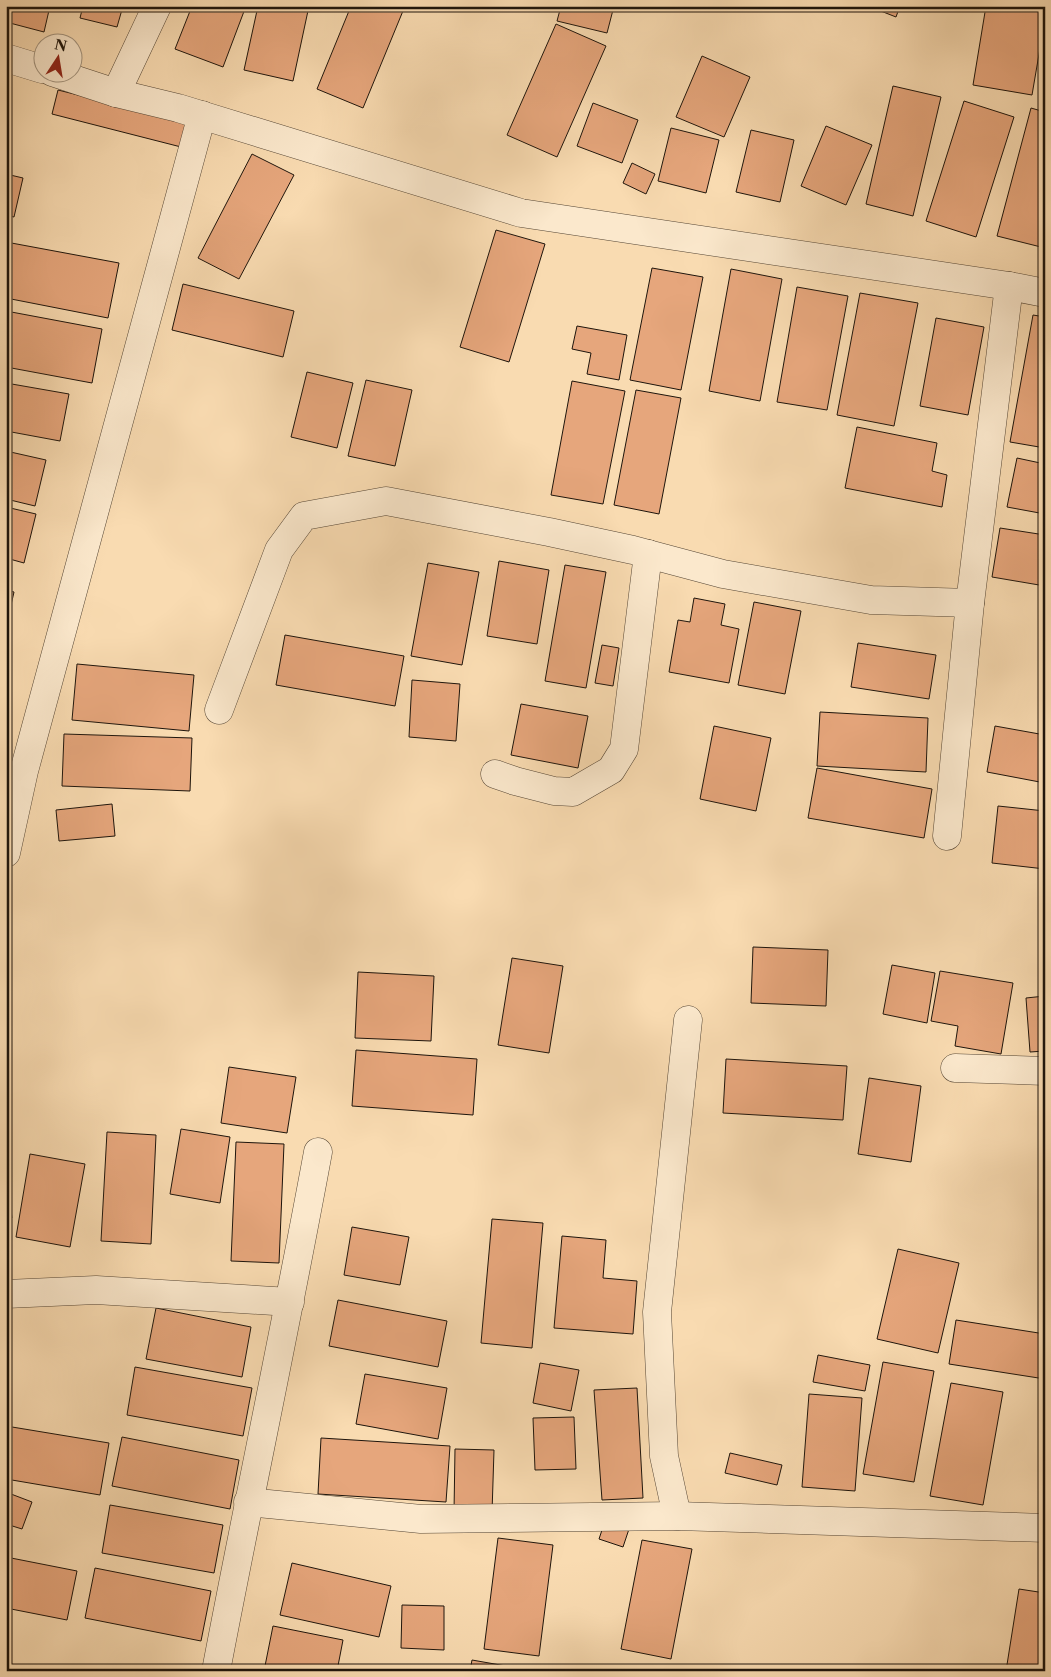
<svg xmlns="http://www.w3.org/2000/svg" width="1051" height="1677" viewBox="0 0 1051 1677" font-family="'Libre Caslon Text',serif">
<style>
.building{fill:#e6a67c;stroke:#1e150c}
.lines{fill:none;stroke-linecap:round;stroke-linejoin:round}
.minor-casing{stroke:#554635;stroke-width:29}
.minor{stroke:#fbe8cc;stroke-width:28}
</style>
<rect width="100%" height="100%" fill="#f9dbb1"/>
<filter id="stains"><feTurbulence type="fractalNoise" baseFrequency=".004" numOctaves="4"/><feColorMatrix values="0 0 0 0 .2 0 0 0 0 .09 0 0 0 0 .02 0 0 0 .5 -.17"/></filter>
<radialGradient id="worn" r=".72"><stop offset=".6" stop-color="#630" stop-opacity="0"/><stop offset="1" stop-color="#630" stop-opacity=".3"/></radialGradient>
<g class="building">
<path d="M6,6H50L44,32L6,22Z"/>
<path d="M83,6H123L117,27L80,18Z"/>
<path d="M192,6H246L223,67L175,49Z"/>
<path d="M258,6H309L293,81L244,70Z"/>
<path d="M351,6H405L363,108L317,89Z"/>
<path d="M561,6H614L607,33L557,21Z"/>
<path d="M868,6H900L896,17Z"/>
<path d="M986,6H1045V19L1032,95L973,85Z"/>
<path d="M556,24L606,46L557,157L507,135Z"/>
<path d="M702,56L750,77L724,137L676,117Z"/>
<path d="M893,86L941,97L913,216L866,204Z"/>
<path d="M58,90L191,123L185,148L52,114Z"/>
<path d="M964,101L1014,117L976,237L926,221Z"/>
<path d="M593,103L638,120L622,163L577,146Z"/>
<path d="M1031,108L1045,112V248L997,236Z"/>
<path d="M826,126L872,145L846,205L801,186Z"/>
<path d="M671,128L719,140L706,193L658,181Z"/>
<path d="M751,130L794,140L780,202L736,192Z"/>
<path d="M252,154L294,175L239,279L198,258Z"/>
<path d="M632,163L655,174L646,194L623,183Z"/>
<path d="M6,174L23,178L14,217L6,215Z"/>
<path d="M496,230L545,244L509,362L460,347Z"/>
<path d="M6,242L119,263L108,318L6,298Z"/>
<path d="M652,268L703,277L681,390L630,380Z"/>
<path d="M731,269L782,279L760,401L709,391Z"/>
<path d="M183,284L294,311L283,357L172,330Z"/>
<path d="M797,287L848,296L827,410L777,402Z"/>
<path d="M860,293L918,303L894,426L837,415Z"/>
<path d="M6,311L102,329L92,383L6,367Z"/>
<path d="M1033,315L1045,317V448L1010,442Z"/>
<path d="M936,318L984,327L968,415L920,406Z"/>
<path d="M577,326L627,335L619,380L587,374L591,353L572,349Z"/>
<path d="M307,372L353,383L337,448L291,437Z"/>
<path d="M366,380L412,390L395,466L348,456Z"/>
<path d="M572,381L625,391L603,504L551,495Z"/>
<path d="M6,383L69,394L60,441L6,431Z"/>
<path d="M636,390L681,398L659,514L614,505Z"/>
<path d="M857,427L937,443L932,471L947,475L942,507L845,488Z"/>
<path d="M6,451L46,460L35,506L6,499Z"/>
<path d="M1017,458L1045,464V514L1007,507Z"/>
<path d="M6,507L36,514L24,563L6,558Z"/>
<path d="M1000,528L1045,535V586L992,577Z"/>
<path d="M499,561L549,570L537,644L487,636Z"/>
<path d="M428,563L479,572L462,665L411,656Z"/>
<path d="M565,565L606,572L586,688L545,681Z"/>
<path d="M6,590L14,592L6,627Z"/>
<path d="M694,598L725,604L721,625L739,629L729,683L669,672L678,620L690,622Z"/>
<path d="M754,602L801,611L785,694L738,685Z"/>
<path d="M285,635L404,656L395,706L276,685Z"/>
<path d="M858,643L936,655L929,699L851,687Z"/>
<path d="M602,645L619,648L613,686L595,683Z"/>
<path d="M77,664L194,675L189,731L72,720Z"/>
<path d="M412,680L460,684L456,741L409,737Z"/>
<path d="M521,704L588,716L578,768L511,755Z"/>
<path d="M820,712L928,718L926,772L817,766Z"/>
<path d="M714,726L771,738L756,811L700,799Z"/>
<path d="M995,726L1045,735V783L987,772Z"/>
<path d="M64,734L192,738L190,791L62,786Z"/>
<path d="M817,768L932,789L924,838L808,818Z"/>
<path d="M112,804L115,836L59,841L56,810Z"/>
<path d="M998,806L1045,811V869L992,863Z"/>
<path d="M753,947L828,950L826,1006L751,1003Z"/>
<path d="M512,958L563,966L549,1053L498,1045Z"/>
<path d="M892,965L935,973L927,1023L883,1014Z"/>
<path d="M940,971L1013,983L1001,1054L955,1046L958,1026L931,1021Z"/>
<path d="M358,972L434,976L431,1041L355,1038Z"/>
<path d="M1045,996V1051L1030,1052L1026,998Z"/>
<path d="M356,1050L477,1059L473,1115L352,1106Z"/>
<path d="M726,1059L847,1066L843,1120L723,1113Z"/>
<path d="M229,1067L296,1077L287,1133L221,1123Z"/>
<path d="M869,1078L921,1086L911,1162L858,1154Z"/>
<path d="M181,1129L230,1137L220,1203L170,1194Z"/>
<path d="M107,1132L156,1135L151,1244L101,1241Z"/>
<path d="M236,1142L284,1144L279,1263L231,1261Z"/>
<path d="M30,1154L85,1164L70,1247L16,1237Z"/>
<path d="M6,1170L12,1218L6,1219Z"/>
<path d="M492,1219L543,1223L532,1348L481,1343Z"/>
<path d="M352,1227L409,1237L400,1285L344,1275Z"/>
<path d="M562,1236L606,1240L603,1278L637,1281L633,1334L554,1328Z"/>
<path d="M898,1249L959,1263L938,1353L877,1339Z"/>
<path d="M338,1300L447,1321L438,1367L329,1346Z"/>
<path d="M156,1308L251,1327L242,1377L146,1359Z"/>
<path d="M956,1320L1045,1334V1379L949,1364Z"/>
<path d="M818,1355L870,1365L865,1391L813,1382Z"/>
<path d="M883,1362L934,1371L914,1482L863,1474Z"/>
<path d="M540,1363L579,1370L571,1411L533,1403Z"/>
<path d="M135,1367L252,1388L243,1436L127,1415Z"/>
<path d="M365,1374L447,1388L438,1439L356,1424Z"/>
<path d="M951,1383L1003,1392L983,1505L930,1496Z"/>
<path d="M637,1388L643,1498L602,1500L594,1390Z"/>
<path d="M809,1394L862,1398L855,1491L802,1487Z"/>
<path d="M574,1417L576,1469L535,1470L533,1418Z"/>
<path d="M6,1426L109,1443L100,1495L6,1479Z"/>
<path d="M122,1437L239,1460L230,1509L112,1486Z"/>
<path d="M321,1438L450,1446L446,1502L318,1494Z"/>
<path d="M455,1449L494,1450L492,1513L454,1512Z"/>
<path d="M730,1453L782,1465L777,1485L725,1473Z"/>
<path d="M11,1494L32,1502L22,1529L6,1524V1507Z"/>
<path d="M110,1505L223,1525L214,1573L102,1553Z"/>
<path d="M605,1521L629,1529L623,1547L599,1539Z"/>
<path d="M498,1538L553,1545L539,1656L484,1649Z"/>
<path d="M642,1540L692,1549L671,1659L621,1649Z"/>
<path d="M6,1557L77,1571L67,1620L6,1608Z"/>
<path d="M292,1563L391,1586L379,1637L280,1615Z"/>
<path d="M95,1568L211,1591L201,1641L85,1618Z"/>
<path d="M1019,1589L1045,1593V1671H1006Z"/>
<path d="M402,1605L444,1606V1650L401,1648Z"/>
<path d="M273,1626L343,1640L337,1671H264Z"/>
<path d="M472,1660L523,1669L522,1671H470Z"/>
<path d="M678,1666L703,1671H677Z"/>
</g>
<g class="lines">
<g class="minor-casing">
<g id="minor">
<path d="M6,58L42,69"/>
<path d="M52,72L116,93L178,108L521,213L1009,286L1045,293"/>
<path d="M116,93L157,6"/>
<path d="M219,710L279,550L304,516L386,501L549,532L633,550L723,574L871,600L970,603L1009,286"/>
<path d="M495,774L515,781L554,791L573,792L611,770L624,749L648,554"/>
<path d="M947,836L970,603"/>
<path d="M6,853L24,771L202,115"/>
<path d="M955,1068L1045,1071"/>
<path d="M6,1294L96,1290L290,1302"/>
<path d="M248,1502L421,1519L677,1516L1045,1528"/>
<path d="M677,1516L664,1456L657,1312L688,1020"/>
<path d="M216,1671C249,1498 286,1326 318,1152"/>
</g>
</g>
<use href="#minor" class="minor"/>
</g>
<rect width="1051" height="1677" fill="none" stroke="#f9dbb1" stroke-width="25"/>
<rect x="8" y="8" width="1036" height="1662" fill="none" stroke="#1e150c" stroke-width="2.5"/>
<rect x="12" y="12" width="1026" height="1652" fill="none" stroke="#1e150c"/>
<g transform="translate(58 58) rotate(12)"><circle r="24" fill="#fbe8cc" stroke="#a3947f"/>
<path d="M0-4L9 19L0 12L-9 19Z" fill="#8f2418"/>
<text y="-8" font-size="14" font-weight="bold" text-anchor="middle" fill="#1e150c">N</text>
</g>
<rect width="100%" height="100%" filter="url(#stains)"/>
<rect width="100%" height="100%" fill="url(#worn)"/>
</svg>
